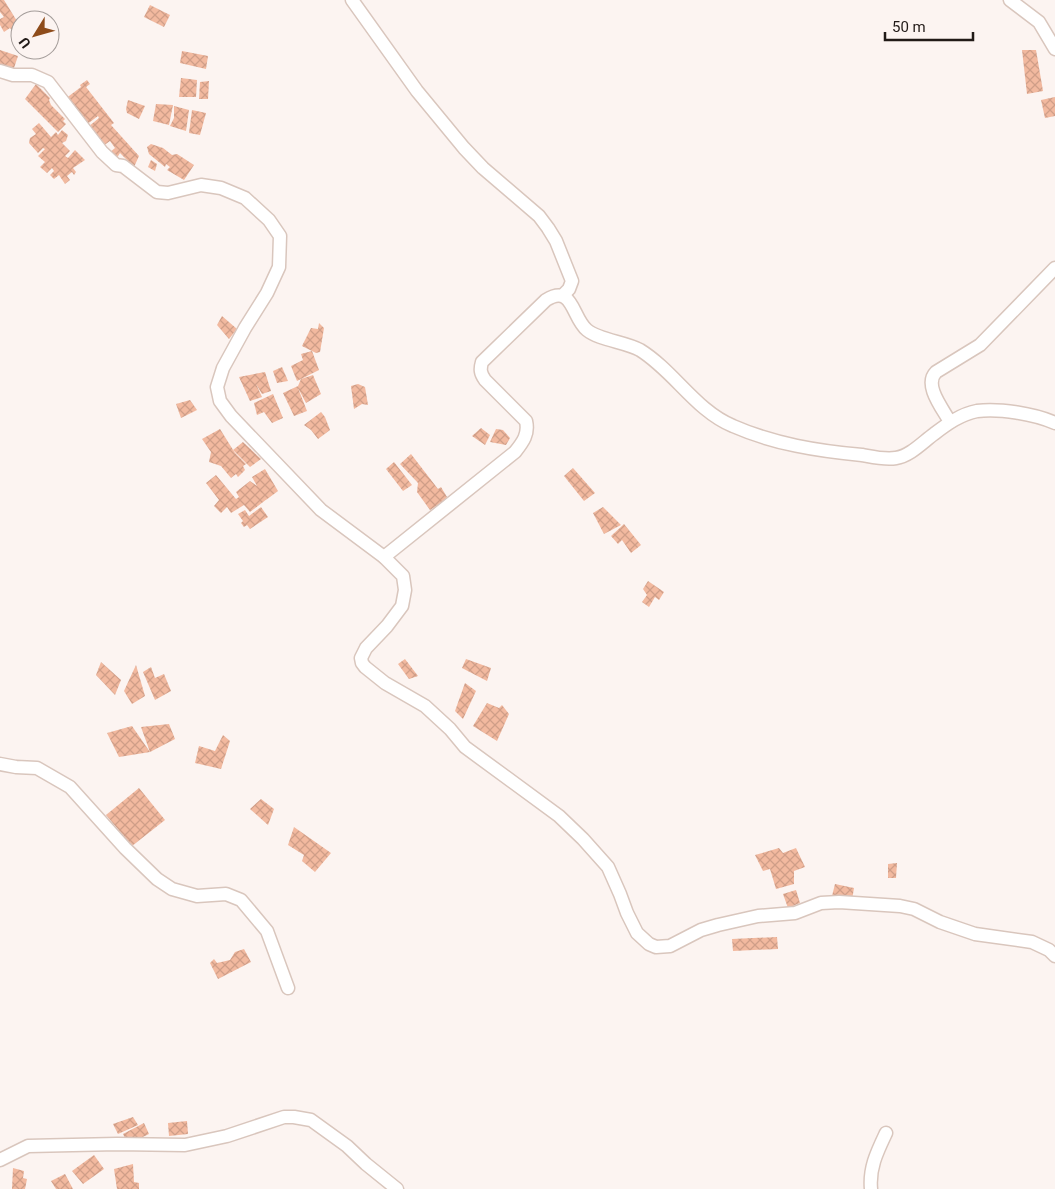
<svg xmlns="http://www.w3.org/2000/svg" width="1055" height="1189" viewBox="0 0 1055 1189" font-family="Roboto,sans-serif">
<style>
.building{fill:url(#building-cross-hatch)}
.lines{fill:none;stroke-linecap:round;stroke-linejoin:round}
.minor-casing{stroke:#d9c6bd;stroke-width:15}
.minor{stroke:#fff;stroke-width:12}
</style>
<defs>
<pattern id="building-cross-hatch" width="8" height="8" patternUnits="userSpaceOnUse" patternTransform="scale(1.25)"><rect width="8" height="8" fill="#f2b99f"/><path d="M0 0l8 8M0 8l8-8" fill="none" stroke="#cf9e88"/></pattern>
</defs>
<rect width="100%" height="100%" fill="#fcf4f1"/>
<g class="building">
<path d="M0,0H4L20,26V42L10,28L4,32L0,25V19L4,17L0,12Z"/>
<path d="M150,5L170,15L164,27L144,17Z"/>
<path d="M0,50L18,56L13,71L0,66Z"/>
<path d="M1022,50H1036L1043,91L1027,94Z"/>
<path d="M182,51L208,56L206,69L180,63Z"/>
<path d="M181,78L197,80L196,97H179Z"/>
<path d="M87,80L90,84L86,87L114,123L111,125L139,156L134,167L120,153L115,161L109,153L115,148L110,141L103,146L88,127L99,118L98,116L86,125L65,99L81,87L80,85Z"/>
<path d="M209,81L208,99H199L200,82Z"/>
<path d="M36,84L50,98L49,100L51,105L65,119L63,121L66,124L58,132L25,99Z"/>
<path d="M1055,97V116L1045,118L1041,100Z"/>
<path d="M128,100L145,106L139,119L127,113L126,109Z"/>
<path d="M156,104L173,105L169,125L153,121Z"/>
<path d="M174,106L189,110L186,131L170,126L174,118Z"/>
<path d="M192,110L206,113L200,135L189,133Z"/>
<path d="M39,123L51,137L56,132L58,135L62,130L68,135L66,141L62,143L70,151L65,156L68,158L75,150L85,160L73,168L76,172L74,175L72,172L67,176L70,180L65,184L59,175L54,179L50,175L54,171L52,168L47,173L40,167L45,162L38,156L45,149L43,148L38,153L29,143L30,138L36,134L32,129Z"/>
<path d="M151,144L163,148L172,155L177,154L194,165L184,180L167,170L170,167L166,164L165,167L149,154L147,147Z"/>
<path d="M151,160L157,164L155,171L148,167Z"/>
<path d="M222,316L237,329L229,339L217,325Z"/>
<path d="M319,323L324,328L320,352L316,353L302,346L311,328L318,329Z"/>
<path d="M312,351L319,370L297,381L291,366L303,360L301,354Z"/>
<path d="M282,367L288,381L277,383L273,371Z"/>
<path d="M265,372L271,391L262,394L256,384L262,397L250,401L239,377Z"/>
<path d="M313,375L321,394L306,403L298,388L307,411L294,416L283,393L298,386L301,379Z"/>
<path d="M358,384L365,387L368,405L362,404L354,409L351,386Z"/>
<path d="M273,394L283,418L272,423L264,412L257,415L254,403Z"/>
<path d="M190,400L197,410L181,418L176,404Z"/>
<path d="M321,412L325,417L330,430L318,439L311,430L304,425Z"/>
<path d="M481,428L490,435L485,445L472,436Z"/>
<path d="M220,429L235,453L246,464L243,466L245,470L238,477L236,474L231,478L221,466L209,462L211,452L202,439Z"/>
<path d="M496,429L503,430L510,438L506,445L490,442Z"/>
<path d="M243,442L261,459L250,467L233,450Z"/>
<path d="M411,454L438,489L441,487L447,497L443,502L430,510L417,492L418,483L400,464Z"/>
<path d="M394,462L412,485L403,491L386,469Z"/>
<path d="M573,468L595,493L584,501L564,476Z"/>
<path d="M265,469L278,491L266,500L267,499L250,512L244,505L231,513L227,507L221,513L214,506L219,500L206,483L216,475L236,499L239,497L236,492L250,481L257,486L252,477Z"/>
<path d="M261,507L268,517L250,529L247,525L244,527L241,523L243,521L238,514L245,510L249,516Z"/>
<path d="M603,507L621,525L604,534L593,513Z"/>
<path d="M624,524L641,545L631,553L622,540L618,544L611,536Z"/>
<path d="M648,581L664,592L659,600L655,597L649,607L642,602L647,595L643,589Z"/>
<path d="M405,659L418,676L409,679L398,664Z"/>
<path d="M466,659L491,668L487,681L462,668Z"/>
<path d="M101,662L121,680L115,695L96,675Z"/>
<path d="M136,665L145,696L132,704L124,691Z"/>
<path d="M151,667L155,678L164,674L171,691L155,700L143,672Z"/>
<path d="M465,683L476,691L463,719L455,711Z"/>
<path d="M487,703L499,708L502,705L509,714L497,741L473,726Z"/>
<path d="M169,724L175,739L150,752L141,727Z"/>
<path d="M132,726L150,752L119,757L107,733Z"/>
<path d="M223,735L230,741L221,769L195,763L199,746L215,751Z"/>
<path d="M139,788L165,820L132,846L106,815Z"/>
<path d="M261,799L274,809L268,825L250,809Z"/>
<path d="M294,827L331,853L315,872L302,861L304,855L288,845Z"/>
<path d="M779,848L783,853L796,848L805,867L794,871V884L776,889L770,869L763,871L755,855Z"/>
<path d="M897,863L896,878H888V864Z"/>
<path d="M835,884L854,888L852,900L832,896Z"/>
<path d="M796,890L800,903L788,908L783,894Z"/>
<path d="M777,937L778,949L733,951L732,939Z"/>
<path d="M244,949L251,962L218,979L210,963L214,959L217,963L230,960L235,952Z"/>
<path d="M133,1117L138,1125L118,1134L113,1124Z"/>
<path d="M187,1121L188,1134L169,1136L168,1123Z"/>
<path d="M144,1123L149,1134L128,1144L123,1134Z"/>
<path d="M94,1155L104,1169L83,1184L72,1171Z"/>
<path d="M133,1164L134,1182L139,1183V1189H117L114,1169Z"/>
<path d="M13,1168L24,1171L23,1178L27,1179L25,1189H12Z"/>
<path d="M65,1174L73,1189H56L51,1181Z"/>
</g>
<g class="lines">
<g class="minor-casing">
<g id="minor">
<path d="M352,0L417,91L464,148L483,168L539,216L548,228L556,241L572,281L569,289L563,295"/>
<path d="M1010,0L1039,22L1055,49"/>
<path d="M0,71L13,75H32L48,82L102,152L116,165L123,166L157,192L168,193L201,185L221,188L245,198L269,220L280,236L279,267L267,293L245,328L223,368L217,387L220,401L231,416L321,510L384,557L403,576L405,590L402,606L387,626L366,648L361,658L362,663L365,667L385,683L425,706L450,729L465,747L559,816L583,839L608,867L620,894L627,913L637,933L649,944L656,947L670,946L701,930L718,925L758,916L795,913L821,903L839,902L900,906L914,909L940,922L975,934L1032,942L1049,950L1055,956"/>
<path d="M950,422C943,409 923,385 936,372L980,345L1055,268"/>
<path d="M384,557L515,452C523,442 529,434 526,421L485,380C480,373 480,369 482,362L546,300C573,283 572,318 587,330C599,340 626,342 640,350C674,371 696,411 733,426C774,444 818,451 862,455C873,457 885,460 896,458C910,456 923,442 934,434C947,424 961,414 977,411C999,408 1035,414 1055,423"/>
<path d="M0,764L16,767L37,768L70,787L125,848L157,879L172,889L197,896L226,894L241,900L267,931L288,988"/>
<path d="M0,1160L28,1146L117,1144L185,1145L227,1136L284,1117H294L311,1120L347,1146L366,1164L397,1189"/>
<path d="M871,1189C869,1168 877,1152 886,1133"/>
</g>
</g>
<use href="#minor" class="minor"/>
</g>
<g transform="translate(35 35) rotate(233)"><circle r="24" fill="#fcf4f1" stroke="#a49d9a"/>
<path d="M0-4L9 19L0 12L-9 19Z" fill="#8e4c1b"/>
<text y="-8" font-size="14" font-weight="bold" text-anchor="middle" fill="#211a17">U</text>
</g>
<path d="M885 32v8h88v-8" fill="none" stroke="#211a17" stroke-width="2.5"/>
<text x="892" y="32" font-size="15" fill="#211a17" stroke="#fcf4f1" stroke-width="4" paint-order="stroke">50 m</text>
</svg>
